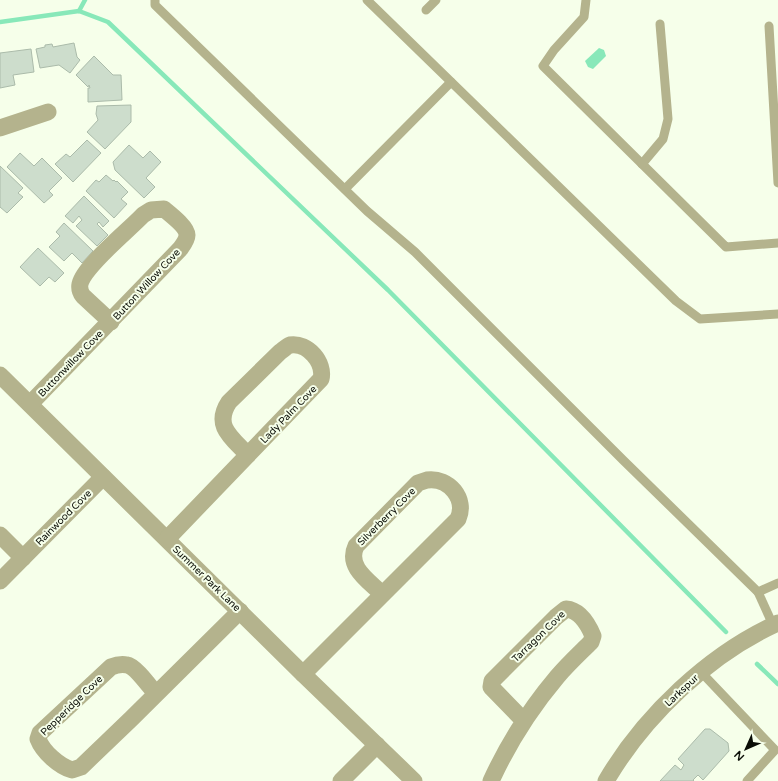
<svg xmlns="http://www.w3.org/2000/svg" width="778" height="781" viewBox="0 0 778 781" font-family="'Varela Round',sans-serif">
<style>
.water{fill:#88e8b9}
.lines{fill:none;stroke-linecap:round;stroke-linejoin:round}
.stream{stroke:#88e8b9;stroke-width:4.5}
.building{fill:#cdddcc;stroke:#abbbaa}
.lane{stroke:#b4b38d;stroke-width:9}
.street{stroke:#b4b38d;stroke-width:17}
.labels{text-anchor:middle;stroke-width:4;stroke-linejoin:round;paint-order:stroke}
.street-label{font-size:10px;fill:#0a0d06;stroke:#f6ffea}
</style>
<rect width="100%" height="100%" fill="#f6ffea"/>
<path class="water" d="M599,48L604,50L606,56L593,69L588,67L585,61Z"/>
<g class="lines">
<g class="stream">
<path d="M79,11L85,0"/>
<path d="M0,22L79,11L108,22L388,290L726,632"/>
<path d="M757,664L778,684"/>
</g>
</g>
<g class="building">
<path d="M74,43L77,57L80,60L70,73L59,65L40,68L36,49L45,47V45L52,44L53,47Z"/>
<path d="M31,49L34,72L13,75L15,85L0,88V53Z"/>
<path d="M94,56L113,75H121L122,100L88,102V88H90L89,85L88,87L76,75Z"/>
<path d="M131,105V122L105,149L87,132L98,120L96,114L97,106Z"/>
<path d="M87,140L101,153L73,182L55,164L66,154L70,157Z"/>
<path d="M129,145L143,158L150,151L161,162L146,178L155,187L144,198L115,170L113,162Z"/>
<path d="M20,153L34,166L42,158L62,178L49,191L53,195L44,203L7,167Z"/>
<path d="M0,166L23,188L18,193L23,197L7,213L0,207Z"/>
<path d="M106,175L113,181L114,180L116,182L117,181L128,192L121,199L127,204L114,218L86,191L96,180L99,182Z"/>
<path d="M84,196L109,221L103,227L99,222L97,224L108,235L97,246L76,226L82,220L79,216L73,223L65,216Z"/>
<path d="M64,223L93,251L82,263L72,253L64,261L49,247L60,236L56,232Z"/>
<path d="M38,248L64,273L55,282L49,277L40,286L20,267Z"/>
<path d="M705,729H710L728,743L729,751L703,780L698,775L693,780L694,781H660L675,765L681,770L684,765L678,759Z"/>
</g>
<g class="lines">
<g class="lane">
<path d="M155,0V5L367,211L415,252L623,460L758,592L778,583"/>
<path d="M367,0L676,301L700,319L778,314"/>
<path d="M586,0L584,17L554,50L543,66L726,247L778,243"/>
<path d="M426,10L436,0"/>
<path d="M769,26L778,183"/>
<path d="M642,164L663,139L668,119L660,24"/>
<path d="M345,189L451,82"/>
<path d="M758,592L773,625"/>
<path d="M701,672L775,750L747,781"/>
</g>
<g class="street">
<path d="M0,128L48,112"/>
<path d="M0,375L303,674L414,781"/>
<path d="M30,404L180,249C183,245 187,240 187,235C187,227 170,214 164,209L151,210L143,215C129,230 84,266 80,284C79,289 80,292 83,296L111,322"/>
<path d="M0,535L23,558"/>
<path d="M167,539L321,379C325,363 308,342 290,345C287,346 283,350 280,352L229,402C213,426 232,438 248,455"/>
<path d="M0,581L103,477"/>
<path d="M303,674L458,519C467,499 449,477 427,480C424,481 421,482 418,483L356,546C346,567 369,581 382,594"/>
<path d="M156,694C150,687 135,666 127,665C122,664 116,665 111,667L40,733L38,739C43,752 59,766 72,770L81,767L131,719L240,611"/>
<path d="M341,781L377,745"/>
<path d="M491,781C508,744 530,709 557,677C567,665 580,653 591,642L593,636C588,624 579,610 566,609L556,617L492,681L491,687L524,721"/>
<path d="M606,781C644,716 709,654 778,623"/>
</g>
</g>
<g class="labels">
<g class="street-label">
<text transform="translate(146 284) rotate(-47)" y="4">Button Willow Cove</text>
<text transform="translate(70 363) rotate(-46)" y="4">Buttonwillow Cove</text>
<text transform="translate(288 414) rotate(-46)" y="4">Lady Palm Cove</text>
<text transform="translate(386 516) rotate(-45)" y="4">Silverberry Cove</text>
<text transform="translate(63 517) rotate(-45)" y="4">Rainwood Cove</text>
<text transform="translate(207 578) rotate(44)" y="4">Summer Park Lane</text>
<text transform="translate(538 636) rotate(-44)" y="4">Tarragon Cove</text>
<text transform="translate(681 690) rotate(-43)" y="4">Larkspur</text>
<text transform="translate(71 705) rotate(-44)" y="4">Pepperidge Cove</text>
</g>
</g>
<g transform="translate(746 749) rotate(225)" stroke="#f6ffea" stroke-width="3" paint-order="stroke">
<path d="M0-3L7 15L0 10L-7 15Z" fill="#0a0d06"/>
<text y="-6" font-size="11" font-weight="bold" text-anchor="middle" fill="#0a0d06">N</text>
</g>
</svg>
